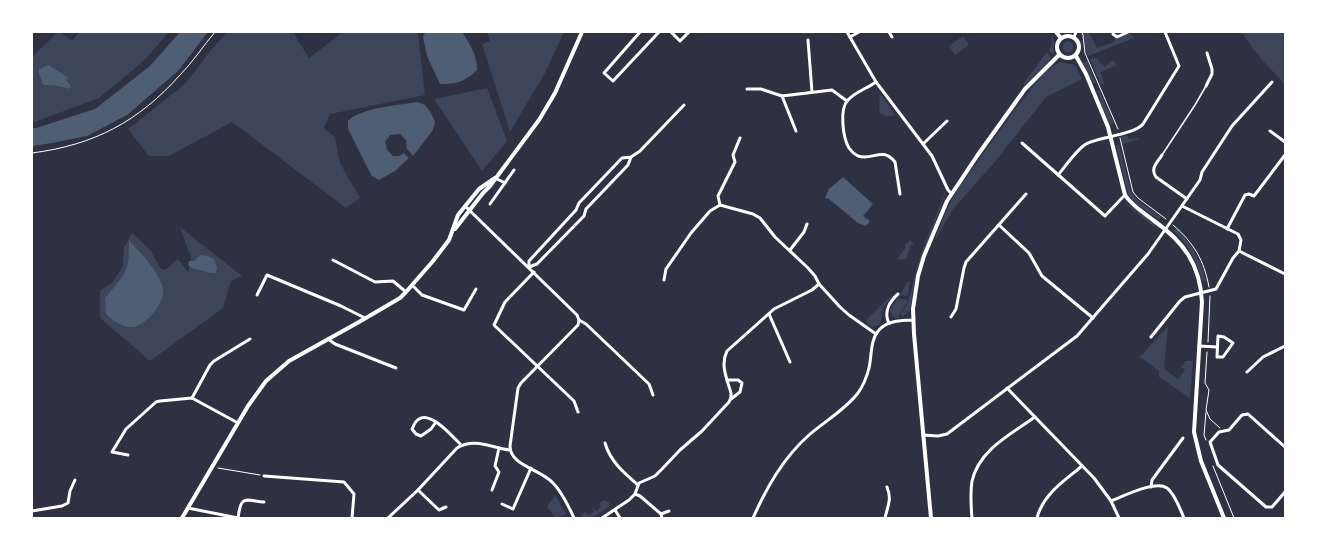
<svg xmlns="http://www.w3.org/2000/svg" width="1317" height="550" viewBox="0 0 1317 550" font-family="'DM Sans',sans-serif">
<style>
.green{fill:#3c4559;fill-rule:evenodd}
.water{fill:#4f5d75}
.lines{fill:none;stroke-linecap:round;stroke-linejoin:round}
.path{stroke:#fff;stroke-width:1}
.service{stroke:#fff;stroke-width:1.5}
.minor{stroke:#fff;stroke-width:3}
.tertiary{stroke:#fff;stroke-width:4}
</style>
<rect width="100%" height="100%" fill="#2d3142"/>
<g class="green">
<path d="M58,32H60L72,41L79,32H169L146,59L99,98L32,123V57ZM38,70L68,78L66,80L69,89L58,86L43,85Z"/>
<path d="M227,32H293L309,58L343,32H415L418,34L425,95L330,114L324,128L335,137L340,163L360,198L346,208L232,122L169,156H149L128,129L185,84L211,50Z"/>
<path d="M487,32H564L545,73L510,132L482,44L490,41Z"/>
<path d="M1084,32H1089L1097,48L1111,43L1128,32L1134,38L1088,56L1086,50Z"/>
<path d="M1241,32H1285L1284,83L1261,59Z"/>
<path d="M1052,34L1054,41L1053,56L1049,50L1052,44Z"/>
<path d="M963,36L969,45L955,55L949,46Z"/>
<circle cx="1068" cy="47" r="5.5"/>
<path d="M1047,52L1052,58L1026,84H1023Z"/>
<path d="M1094,58L1098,59L1099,63L1102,64L1105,67L1113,60L1117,65L1101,72V74L1105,84L1101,85L1090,59Z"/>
<path d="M1087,61L1096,83H1092L1083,63Z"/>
<path d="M1060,62L1075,65L1082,79L1046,97L994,163L953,209L936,239H935C942,221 949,202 960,186L1018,105H1019C1029,92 1044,69 1060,62Z"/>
<path d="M487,88L507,141L482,171L434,99Z"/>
<path d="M1099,90L1114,123L1110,125L1100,101L1101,100L1097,91Z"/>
<path d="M879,95H881L883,97L895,115L887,117L880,113C878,107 881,101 879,95Z"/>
<path d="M1127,135L1129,139L1136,138L1140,139L1123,144L1121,137Z"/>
<path d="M1116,145H1119L1131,192L1137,200L1161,217L1159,220L1134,202L1128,194Z"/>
<path d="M945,192L942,204L919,264L913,289L910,311L902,317L901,314L908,303L919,260Z"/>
<path d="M1124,202L1128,204L1156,225L1154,227Z"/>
<path d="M180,227L242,276L231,281L223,308L150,361L100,318V290L113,282L123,265L124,248L132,233L151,251L160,268L165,270L178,259L188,272L191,258Z"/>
<path d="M1176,228C1191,243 1201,260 1206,281H1202C1197,261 1188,246 1174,231Z"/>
<path d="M910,240L914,244L911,245L906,260L904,259L898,260L897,259L906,247L905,245Z"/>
<path d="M907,282H910L908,295L906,296L900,295Z"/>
<path d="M890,297H892C888,301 884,305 882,311C881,316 882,320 879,325L873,327L867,324V319Z"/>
<path d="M898,298L907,300V303L899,315V318H895L892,316L890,310Z"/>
<path d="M1168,326L1164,369L1178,379L1185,370L1181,367L1186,361H1193L1190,398L1159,377V371L1140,357Z"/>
<path d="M555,495L566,514L556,518L547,507Z"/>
<path d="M604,500L609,502V507L592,518H583L581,515L586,512L588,515L594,512L592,508L593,507L596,511L601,507L599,503Z"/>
</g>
<g class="water">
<path d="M180,32H208L178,71L127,115L87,136L52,143L32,146V128H36L95,109L150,66Z"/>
<path d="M426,32H462C470,44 477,55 477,70C465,82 456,84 440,84L427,56L423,36Z"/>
<path d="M48,65L69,78L66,80L71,86L69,89L58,86L43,85L38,70Z"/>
<path d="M417,102L425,105L431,113L435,122L433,130L413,156L407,149L406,140L400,134L390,135L385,142L387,150L393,156H399L404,153L409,158L395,171L379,180L372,176L367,167L348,129V121C360,108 399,105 417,102Z"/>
<path d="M842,178H844L873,204L863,216L870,221L866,226L858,223L829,199L825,198L829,189Z"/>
<path d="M129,240C141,255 158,269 163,288C166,302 144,329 130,327C120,326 113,320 106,314L105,298C114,287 125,277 128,263C129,256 129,248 129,240Z"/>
<path d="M200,255L208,256L214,259L217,268L216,273C208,274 200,269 193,269L188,265L189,261H194Z"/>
</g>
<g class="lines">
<g class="path">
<path d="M1082,32L1083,35L1085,53L1118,129"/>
<path d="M1120,138L1133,192L1138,198L1166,219"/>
<path d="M32,153C94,145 138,122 180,75C193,62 203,46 215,32"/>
<path d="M1173,225C1194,243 1204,260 1209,287"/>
<path d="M1208,342L1210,296"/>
<path d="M1207,352L1205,383L1209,390L1206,410L1210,419L1220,428"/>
<path d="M1206,440L1204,435L1206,412"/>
<path d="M1213,466L1234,518"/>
<path d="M218,468L260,475"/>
</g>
<path class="service" d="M1162,155L1195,105L1206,86"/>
<g class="minor">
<path d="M640,32L604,73L613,81L659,32"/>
<path d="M671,32L680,41L689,32"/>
<path d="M847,32L876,82L932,156L948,190L951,193"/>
<path d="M889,32L892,37"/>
<path d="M1113,34L1117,37L1128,32"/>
<path d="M850,37L859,32"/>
<path d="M1074,37L1076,32"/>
<path d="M808,40L812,92"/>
<path d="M876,82C868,88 855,92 848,100C839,109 843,138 849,148C851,151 854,154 858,156C873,161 882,146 895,162L900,194"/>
<path d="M1206,86L1212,74V69L1207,53"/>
<path d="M747,89H761L782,96"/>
<path d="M796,131L782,96L832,90L847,101"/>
<path d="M1270,131L1285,142"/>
<path d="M924,143L947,121"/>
<path d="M1022,143L1105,216L1121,199L1125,195"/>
<path d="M1162,155C1157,163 1150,168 1156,177L1187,199"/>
<path d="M631,157L628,165L586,209L584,216L537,264L529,267V261L576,210L579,203L622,158L631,157L640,151L684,105"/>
<path d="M1058,175C1065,167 1079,146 1088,143C1101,137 1135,134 1143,124L1179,66L1165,32"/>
<path d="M495,178L505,183"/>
<path d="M490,204L514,170"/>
<path d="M720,205L718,196L735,162L733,155L740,138"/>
<path d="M465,206L577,315L579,320L586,324L649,384L653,395"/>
<path d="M1182,206L1238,234L1241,240L1239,251"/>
<path d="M999,225L1029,253L1042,276L1093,318"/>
<path d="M1227,229L1245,195L1249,194L1254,196L1285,155"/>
<path d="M790,250L804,232L807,224"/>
<path d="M333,260L375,282L393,281L406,292"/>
<path d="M534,272L505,302L494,325L574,401L578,412"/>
<path d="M664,280L666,269L691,233L710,211L720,205L753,214L760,218L775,237L808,268L815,276L819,284L840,307L849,315L876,334"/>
<path d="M413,286L422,295L464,310L476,289"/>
<path d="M257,295L267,275L341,306L365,318"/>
<path d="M769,314L790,362"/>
<path d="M951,317L956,309L964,268L966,262L1026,194"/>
<path d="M889,323C883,312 890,301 898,294"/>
<path d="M1218,336L1224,337L1233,343L1223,357H1217Z"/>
<path d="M1151,337L1180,301L1185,297L1216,289L1233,258L1239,251L1285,274"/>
<path d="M328,339L335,344L396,368"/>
<path d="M1199,346L1217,347"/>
<path d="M1247,372L1263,357L1285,346"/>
<path d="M727,380H738L742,383L740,392L731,399"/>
<path d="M1007,388L1094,478L1111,501L1119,518"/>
<path d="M192,398L210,365L214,361L250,339"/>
<path d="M436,422L431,429L421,436L416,434L412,429C414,425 415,421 419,419C431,411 453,437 461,445"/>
<path d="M923,435L938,436L947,434L1077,336L1148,254L1200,180L1202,172L1232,126L1272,82"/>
<path d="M605,443C610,461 624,473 638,485"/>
<path d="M1285,447L1248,414L1242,415L1229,430L1219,432L1210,442L1218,465L1266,507H1272L1285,492"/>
<path d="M128,455L112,452L126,429L156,402L160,401L192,398L238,423"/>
<path d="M264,476L344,482L354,494L352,518"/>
<path d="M1151,487L1152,480L1183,438"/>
<path d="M418,490L439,510L446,507"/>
<path d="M492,490L499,472L495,466L499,448"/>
<path d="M635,494L640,496L661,514"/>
<path d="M1111,501C1124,496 1155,480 1167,488C1175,494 1180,509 1184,518"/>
<path d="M502,504L513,509L531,468"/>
<path d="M188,508L238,518C241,495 244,500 264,502"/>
<path d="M615,510L620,518"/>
<path d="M32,511L62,506L68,503L70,491L75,480"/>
<path d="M388,518L418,490L457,448C474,437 492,448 510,450"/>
<path d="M574,518C569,507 562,492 553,483C541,469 510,466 510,446L518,388L521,383L578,325L579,320"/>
<path d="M602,518L629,500L635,494L639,483L655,476L662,469L680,450L702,431L729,402L731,397V393C727,379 720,365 727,351L774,309L812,290L819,284"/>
<path d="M662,518L661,514L669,511"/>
<path d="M753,518C767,487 783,458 809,435C825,421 845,410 858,393C863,386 867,376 869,368C872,355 870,340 879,330C888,320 901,321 913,320"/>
<path d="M885,518C888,505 892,499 887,487"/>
<path d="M972,518C971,506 970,493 972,481C979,450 1011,434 1035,417"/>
<path d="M1037,518C1043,494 1064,481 1082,466"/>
</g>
<g class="tertiary">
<path d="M1056,32L1061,38"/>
<circle cx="1068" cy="47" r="11"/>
<path d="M1076,56L1086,74L1108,127L1125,195C1132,206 1143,212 1153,220C1184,242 1200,264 1202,302L1194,432L1201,461L1224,518"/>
<path d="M455,229L483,193L490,186L539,120L555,93L582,32"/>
<path d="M182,518L248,406L266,381L289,361L359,322L400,298L406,292L433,261L449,240L458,215L479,189L495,178"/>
<path d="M931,518L914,334L913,309L918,276L924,256L947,201L977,156L1025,89L1059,55"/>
</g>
</g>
<rect width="1317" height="550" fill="none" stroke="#ffffff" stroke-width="66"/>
</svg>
